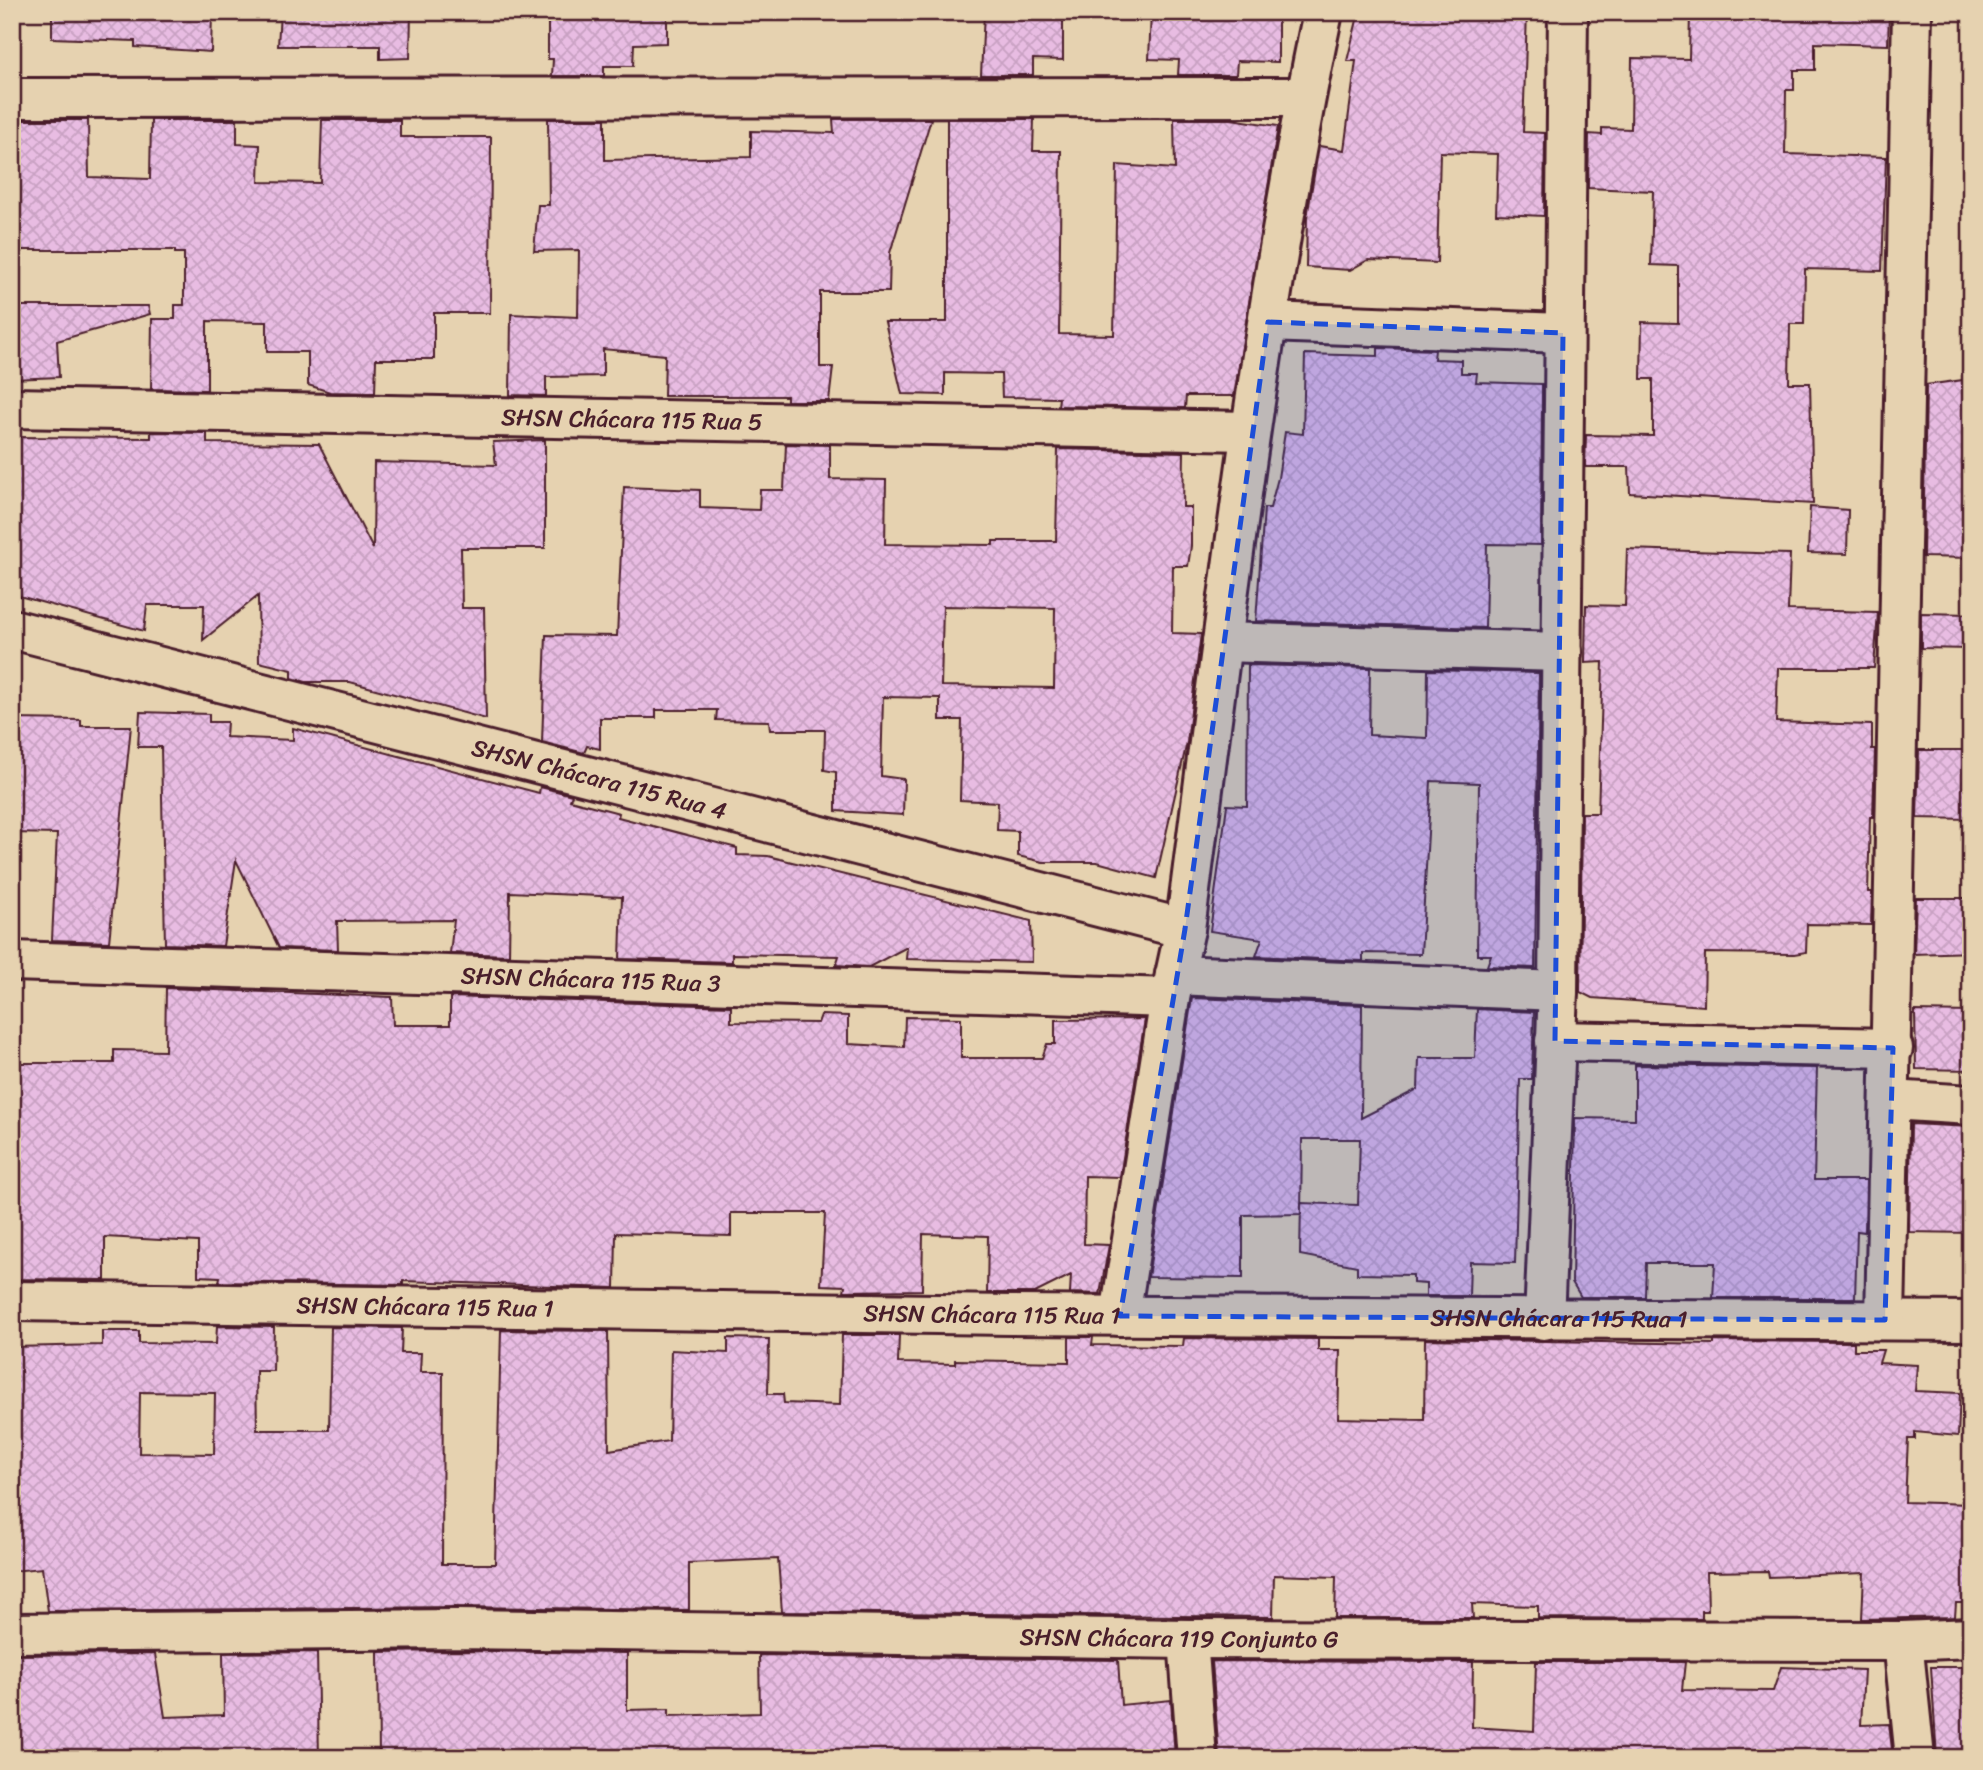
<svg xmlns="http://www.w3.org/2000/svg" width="1983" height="1770" viewBox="0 0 1983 1770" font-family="Sriracha,sans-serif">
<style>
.building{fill:url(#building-cross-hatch);stroke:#4a1f2b;stroke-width:2;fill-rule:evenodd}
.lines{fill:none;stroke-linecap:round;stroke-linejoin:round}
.minor-casing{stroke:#4a1f2b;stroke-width:44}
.minor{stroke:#e6d2b0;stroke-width:38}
.marked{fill:#1d4ed8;fill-opacity:0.2;stroke:#1d4ed8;stroke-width:5;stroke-dasharray:14 9;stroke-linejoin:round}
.labels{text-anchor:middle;stroke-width:6;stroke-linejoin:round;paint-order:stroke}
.street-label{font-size:24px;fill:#4a1f2b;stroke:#e6d2b0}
</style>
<defs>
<pattern id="building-cross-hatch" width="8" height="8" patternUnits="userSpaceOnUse" patternTransform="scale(1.75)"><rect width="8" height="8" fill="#e8bce2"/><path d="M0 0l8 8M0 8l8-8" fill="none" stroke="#c8a1c2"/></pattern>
</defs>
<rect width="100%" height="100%" fill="#e6d2b0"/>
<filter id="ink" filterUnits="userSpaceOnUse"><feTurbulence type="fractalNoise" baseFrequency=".0143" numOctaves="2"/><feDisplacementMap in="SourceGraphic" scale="14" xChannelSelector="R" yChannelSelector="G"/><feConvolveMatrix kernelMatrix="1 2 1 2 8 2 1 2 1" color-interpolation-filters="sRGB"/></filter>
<g filter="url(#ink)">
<g class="building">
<path d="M52,12H212L211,52L135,47V41L52,38Z"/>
<path d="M280,12H411L410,58L380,59V46H278Z"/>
<path d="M553,12H667V43L634,44L633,66H604V76H552L553,59H548V14Z"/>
<path d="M984,12H1063V60L1033,59V75H981Z"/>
<path d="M1151,12H1278V62L1237,61L1236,75H1178L1179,60L1149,59Z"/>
<path d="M1359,12H1527L1523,132L1545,133L1544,216L1496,214L1498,154L1440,152L1437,263L1368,260L1350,270L1306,267L1307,217L1319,146L1344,150L1356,61H1347Z"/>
<path d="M1690,12H1889L1888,45L1815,43V70H1794V90H1786L1785,154L1886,157L1882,271L1805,269L1804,324H1790L1789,383H1810L1813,504L1630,493L1629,467H1585L1586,435L1653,436V379H1641L1642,322L1678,323V266L1651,265L1653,191L1588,188L1589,134L1602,135V128L1631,129L1632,58L1689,59Z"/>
<path d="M548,119H605V160L751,157V131L834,133L833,119H931L890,253L889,292H820V367H833L829,401H787V396H664L665,355L603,349V376L546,377V396L510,395L511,314L578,317L579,250L534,251L538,205H549Z"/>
<path d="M947,119H1034L1033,151H1061L1059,334L1114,335L1117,165L1175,169L1174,119H1231L1278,126L1234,396H1186L1185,408L1058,406L1059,398L1002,397L1001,374L945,373V395L902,394L885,322H947Z"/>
<path d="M12,120H88L89,177L150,179L151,120H237V144L260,145L259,182L320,183L322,120H400V137H491L490,313H434V359H376L375,393L330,392L308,385V352H267V322L207,321V390L151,389L152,319H175V305H184V253H175V250H12Z"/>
<path d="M12,306H148L150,314L57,341L59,377L12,379Z"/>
<path d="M1378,348L1435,350L1434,359L1461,360V373H1477L1476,382L1542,384L1541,545L1487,544L1485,628L1256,621L1264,508H1270L1278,478L1285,432L1303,434L1305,354L1378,356Z"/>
<path d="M1971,379V558L1923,557L1926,385Z"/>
<path d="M151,432L207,433V443L319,444L373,549L374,462L496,465L493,442L545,440V548H461L462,608H484L486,719L350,682H306L292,678V670L259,662L258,596L203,640L204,605H147L144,631L12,594V437L151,438Z"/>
<path d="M786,444L830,445V479L886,480L885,544L993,545V541H1056L1058,449L1184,452L1183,507H1191V546L1188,566H1173L1172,633L1201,634L1187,742L1156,878L1097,862H1043L1018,856V831L997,830L998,802L960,800L962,720H940V698L883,697L881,776L904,779L903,815L836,811V772L824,770L825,730H770L769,721L716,720L717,710H656V718H600V749L587,746L584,753L542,742L546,635L617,636L624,487L700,490V508L759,510L760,490H784ZM943,606L1055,608L1054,688L941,686Z"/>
<path d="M1810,507L1848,510L1847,554L1808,553Z"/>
<path d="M1627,549L1790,554L1788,610L1878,612L1874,668H1778L1776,722L1872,725V749H1875L1873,817H1870L1868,892H1872L1871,925L1807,924L1806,952L1794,954L1705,953L1704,1006L1592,998L1580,992L1582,813H1598L1603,662L1585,663L1586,605L1625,606Z"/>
<path d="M1921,613L1971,614V649L1921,648Z"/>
<path d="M1248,665L1370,668L1369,735L1427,738L1428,670L1539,673L1535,968L1487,966L1491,955H1477L1479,783L1431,781L1421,954L1363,953V961L1256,956L1262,939L1210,931L1227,805L1247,806Z"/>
<path d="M140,712L209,714V722H227L226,737L293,740V728L539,793L540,787L572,795L570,800L619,813L618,817L737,848V855L768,856L1031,921L1032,962L906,959L907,947L869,967L836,965L839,956L732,954V962L620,959L622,897L510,892L509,955L450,953L454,920L337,921L338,950L279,948L236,860L223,946L165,944L161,747H138Z"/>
<path d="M12,719L81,720V726H131L109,942L52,940L57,834L12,833Z"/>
<path d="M1919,750H1971V819L1917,818Z"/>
<path d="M1916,898H1971V952L1914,954Z"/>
<path d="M166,988L392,997L393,1025H450V997L731,1006V1022L818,1023L821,1015L848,1016V1044L904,1047L905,1017L961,1018V1058H1042L1047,1044H1055V1020L1145,1019L1120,1177L1085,1176L1084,1244L1109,1245L1100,1294L1070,1293L1071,1275L1035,1293H987L988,1236L923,1234L922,1290L844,1291L845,1286L821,1285L825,1213H731V1236L616,1233L615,1288L403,1281V1285L219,1282L220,1277L198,1276V1242L105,1237V1280L12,1279V1063H114V1050L165,1051Z"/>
<path d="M1192,998L1362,1005L1361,1118L1418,1089L1419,1058H1475L1477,1009L1534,1012L1532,1079H1520L1515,1263L1470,1262L1469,1296H1426V1284L1413,1283V1275L1357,1274V1266L1300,1255L1301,1203L1358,1205L1360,1139H1302L1301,1214L1243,1215V1278L1148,1277Z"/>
<path d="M1915,1011L1971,1012V1070L1916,1069Z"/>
<path d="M1635,1065L1817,1068L1814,1180H1866L1865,1232L1857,1231L1855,1298H1713L1715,1263H1646L1645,1297H1581L1572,1282L1575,1118L1635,1119Z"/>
<path d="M1911,1124L1971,1127V1233L1909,1232Z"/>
<path d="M217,1326L274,1327L273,1371H256L257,1430H329L331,1327L402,1328L401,1353H421L420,1372H443L442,1564H495L501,1330L608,1331L609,1450L669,1441L671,1350L728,1353V1338L769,1339L768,1394H783L784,1403L840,1405L842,1335H899L898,1363L955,1364V1360L1069,1362V1337H1093L1092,1345L1183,1346L1184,1338L1318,1339V1350H1340L1338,1418L1424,1420L1425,1339L1714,1344V1341L1854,1342V1350H1883L1879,1363L1917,1365L1915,1391L1960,1393L1958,1436L1915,1432V1439H1908L1905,1502L1971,1504V1603H1956L1955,1617L1862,1619L1864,1573L1769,1577L1768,1571L1707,1572L1708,1611H1702V1619L1538,1618V1606L1472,1604L1473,1618H1335L1336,1577L1274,1575L1273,1617L782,1612L778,1559L689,1563V1610L455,1607L48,1611L42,1568L12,1571V1347L102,1345V1331H139V1343L216,1344ZM140,1392L215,1393L214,1454L139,1453Z"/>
<path d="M455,1651L627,1653V1710L669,1709V1716L760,1713L759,1655L1118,1660L1121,1705L1171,1700L1175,1758H379L378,1652Z"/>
<path d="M317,1652L319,1758H12V1655L155,1654L165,1717L224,1715L223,1653Z"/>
<path d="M1212,1661L1473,1662L1472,1727L1534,1731L1536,1662H1685L1682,1690L1773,1691L1781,1667L1864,1670L1861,1725L1889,1724L1893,1758H1471V1754H1378V1758H1219Z"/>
<path d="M1931,1667H1971V1758H1937Z"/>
</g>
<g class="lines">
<g class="minor-casing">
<g id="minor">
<path d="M12,98L1305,97"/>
<path d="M1268,322L1563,333"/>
<path id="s1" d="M12,408L1250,431"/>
<path id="s2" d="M12,629L1185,929"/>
<path d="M1222,642L1562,652"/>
<path id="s3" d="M12,961L1170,998"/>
<path d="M1175,975L1558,991"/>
<path d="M1555,1041L1893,1048"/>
<path d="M1891,1100L1971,1105"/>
<path id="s4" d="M12,1301L1010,1315L1971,1321"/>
<path d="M1120,1316L1170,998L1185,929C1225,622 1260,315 1323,12"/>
<path d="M1544,1320L1558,991L1568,12"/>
<path d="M1885,1320L1912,12"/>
<path id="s5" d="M12,1633L455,1629L1188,1639L1903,1641L1971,1638"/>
<path d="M1188,1639L1197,1758"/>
<path d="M1903,1641L1915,1758"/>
</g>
</g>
<use href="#minor" class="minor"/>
</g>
</g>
<path class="marked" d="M1268,322L1563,333L1555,1041L1893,1048L1885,1320L1120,1316L1185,929Z"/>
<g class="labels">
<g class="street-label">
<text dy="8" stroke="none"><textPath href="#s1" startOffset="620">SHSN Chácara 115 Rua 5</textPath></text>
<text dy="8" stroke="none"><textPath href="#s2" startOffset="606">SHSN Chácara 115 Rua 4</textPath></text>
<text dy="8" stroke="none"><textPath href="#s3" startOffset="579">SHSN Chácara 115 Rua 3</textPath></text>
<text dy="8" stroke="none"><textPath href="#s4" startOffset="413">SHSN Chácara 115 Rua 1</textPath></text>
<text dy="8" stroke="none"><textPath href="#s4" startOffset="980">SHSN Chácara 115 Rua 1</textPath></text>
<text dy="8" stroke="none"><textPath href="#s4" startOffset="1547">SHSN Chácara 115 Rua 1</textPath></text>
<text dy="8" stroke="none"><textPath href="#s5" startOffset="1167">SHSN Chácara 119 Conjunto G</textPath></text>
</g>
</g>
<rect width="1983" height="1770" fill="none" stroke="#e6d2b0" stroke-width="42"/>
<rect x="21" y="21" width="1941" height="1728" fill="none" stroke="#4a1f2b" stroke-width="2.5" filter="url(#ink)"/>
</svg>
